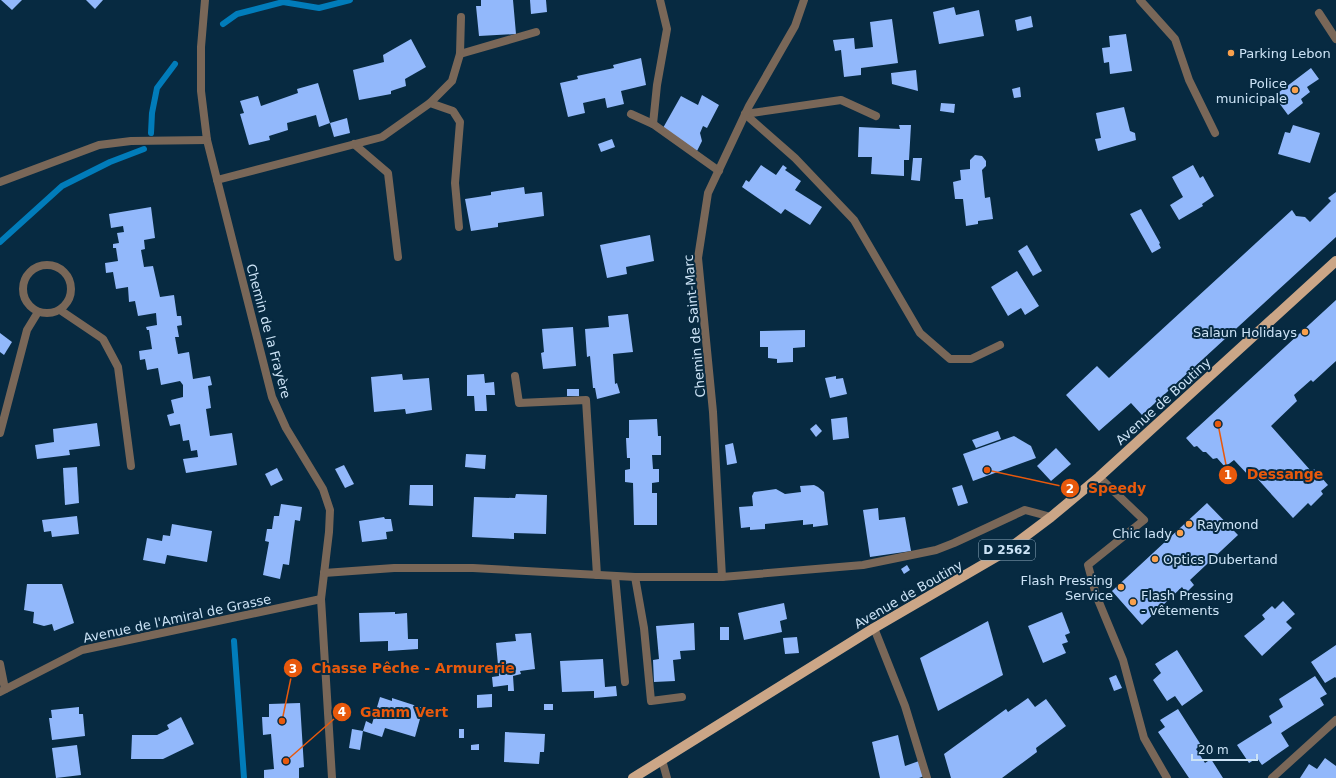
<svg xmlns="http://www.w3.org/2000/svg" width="1336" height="778" viewBox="0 0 1336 778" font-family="'DejaVu Sans',sans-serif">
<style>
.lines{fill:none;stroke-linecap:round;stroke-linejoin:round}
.stream{stroke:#017cba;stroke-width:6}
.building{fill:#92b8fb}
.service{stroke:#796758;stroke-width:8}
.minor{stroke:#796758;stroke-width:8}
.primary{stroke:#cba687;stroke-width:10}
.poi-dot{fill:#f9a04c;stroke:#072a41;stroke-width:1.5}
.labels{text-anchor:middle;stroke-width:4;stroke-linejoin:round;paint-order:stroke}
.shield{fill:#072a41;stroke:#91acc0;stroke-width:1}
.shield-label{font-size:12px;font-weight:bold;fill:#cce3f6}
.poi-label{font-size:13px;fill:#cce3f6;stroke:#072a41;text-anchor:start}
.street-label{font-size:13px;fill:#cce3f6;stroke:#072a41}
.leader{fill:none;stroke:#e8590c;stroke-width:1.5}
.callout-dot{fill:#e8590c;stroke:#072a41;stroke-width:1.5}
.mark-label{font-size:12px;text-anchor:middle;font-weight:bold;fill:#fff}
.callout-label{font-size:14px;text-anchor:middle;font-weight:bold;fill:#e8590c;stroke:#072a41;stroke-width:4;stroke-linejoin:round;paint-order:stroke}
</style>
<rect width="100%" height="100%" fill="#072a41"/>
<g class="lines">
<g class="stream">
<path d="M223,24L237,14L283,2L319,8L350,0"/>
<path d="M151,133L152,113L157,88L175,64"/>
<path d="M0,242L62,186L110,162L144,149"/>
<path d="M234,641L244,778"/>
</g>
</g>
<g class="building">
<path d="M1,0H22L12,10Z"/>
<path d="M86,0H103L95,9Z"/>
<path d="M481,0H513L516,34L479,36L476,6H481Z"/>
<path d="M530,0H546L547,12L531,14Z"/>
<path d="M954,7L956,15L979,10L984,36L939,44L933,12Z"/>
<path d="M1031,16L1033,27L1017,31L1015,20Z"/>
<path d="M892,19L898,63L861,68V75L844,77L841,50L835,51L833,40L854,38L855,49L873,47L870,22Z"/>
<path d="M1126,34L1132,71L1110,74L1109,62L1104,63L1102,48L1110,47L1109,36Z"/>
<path d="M411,39L426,67L405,79L406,86L391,91V94L359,100L353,70L384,62L383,55Z"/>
<path d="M641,58L646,85L621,91L624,104L607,108L605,98L583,103L585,113L568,117L560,83L578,79L577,76L614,68L613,65Z"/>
<path d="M1311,68L1319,79L1307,87L1310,92L1301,99L1303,103L1288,115L1274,96Z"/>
<path d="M916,70L918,91L892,84L891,73Z"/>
<path d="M318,83L330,123L347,118L350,133L334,137L330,123L319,127L316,115L287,123L288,130L269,136L270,140L249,145L240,114L244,113L240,101L258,96L261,106L298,93L297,89Z"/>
<path d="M1020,87L1021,97L1014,98L1012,89Z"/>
<path d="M702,95L719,105L707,128L703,126L700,133L702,141L697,151L663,128L681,96L698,105Z"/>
<path d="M941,103L955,104L954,113L940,111Z"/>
<path d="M1124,107L1130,131L1135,133L1136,140L1098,151L1095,139L1101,138L1096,113Z"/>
<path d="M899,125H911L909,160H904V176L871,174L872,157H858L859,127L900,129Z"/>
<path d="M1293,125L1320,133L1310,163L1278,154L1285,132L1290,133Z"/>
<path d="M612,139L615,147L601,152L598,144Z"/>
<path d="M975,155L982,156L986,161V166L982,170L985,198L990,197L993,219L978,221V224L966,226L963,199H955L953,182L961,180L960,170L970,169V160Z"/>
<path d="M913,158H922L920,181L911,180Z"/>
<path d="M761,165L776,175L783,165L787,168L785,170L801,181L795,190L822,207L810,225L785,209L781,214L742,187L746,180L749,182Z"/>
<path d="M1193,165L1200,178L1203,176L1214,196L1202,204L1203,206L1179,220L1170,205L1183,197L1172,177Z"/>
<path d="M524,187L525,194L542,192L544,216L498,223V227L471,231L465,199L491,195V192Z"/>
<path d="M1336,192V237L1142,415L1131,403L1099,431L1066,395L1097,366L1109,378L1292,210L1296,216L1305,217L1310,222L1331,201L1328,198Z"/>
<path d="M151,207L155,238L144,240L145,249L141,250L144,267L153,266L160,297L174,295L177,316H181L182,325L177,326L179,337H175L178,354L189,352L193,379L210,376L212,385L208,386L211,408L206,409L210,436L232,433L237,465L186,473L183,459L198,457L197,450L191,451L189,440L183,441L180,424L170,426L167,415L174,413L171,400L183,397V385L180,381L161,385L158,368L147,370L145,359L140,360L139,351L152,349L149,330H147L146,327L157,325L156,313L138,316L135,301L129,302L128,287L116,289L113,272L106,273L105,263L118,261L116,248H113V244L119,243L117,233L124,232L123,226L111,228L109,214Z"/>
<path d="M1141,209L1160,243L1159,244L1161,248L1152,253L1130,214Z"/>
<path d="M650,235L654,261L626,267L627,274L607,278L600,245Z"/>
<path d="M1027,245L1042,271L1033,276L1018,251Z"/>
<path d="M1017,271L1039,306L1025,315L1021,308L1008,316L991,287Z"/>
<path d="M1336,300V361L1313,382L1311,380L1294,395L1297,401L1271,426L1311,471L1314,469L1328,485L1321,491L1323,494L1311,506L1308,503L1293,518L1254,475L1250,477L1234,460L1225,467L1217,458L1213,459L1206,452H1203L1197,446L1194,447L1186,438Z"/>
<path d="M628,314L633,352L613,354L615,384L617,383L620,393L597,399L595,388H593L590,356L587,357L585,329L609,327L608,316Z"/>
<path d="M573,327L576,366L543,369L541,353L544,352L542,329Z"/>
<path d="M805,330V347L793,348V362L777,363V359L768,358V347H760V331Z"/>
<path d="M0,333L12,342L4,355L0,352Z"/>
<path d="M402,374L403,380L429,378L432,410L406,414L405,409L374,412L371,377Z"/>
<path d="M484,374L485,383L494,382L495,395H486L487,411H475L474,396H467V375Z"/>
<path d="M836,376V379L843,378L847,394L830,398L825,378Z"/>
<rect x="567" y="389" width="12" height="7"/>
<path d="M847,417L849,438L833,440L831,419Z"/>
<path d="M657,419L658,436H661V455H652L653,469H659V482L652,483V493H657V525H634L633,483L625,482V470L630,469V458H627L626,438H629V420Z"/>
<path d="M97,423L100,446L69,450L70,455L37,459L35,445L54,442L53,429Z"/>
<path d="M816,424L822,431L816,437L810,429Z"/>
<path d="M998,431L1001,439L976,448L972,440Z"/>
<path d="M1014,436L1031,446L1036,458L973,481L963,454Z"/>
<path d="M733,443L737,463L727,465L725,445Z"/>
<path d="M1056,448L1071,464L1051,481L1037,466Z"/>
<path d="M466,454L486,455L485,469L465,467Z"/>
<path d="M344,465L354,484L345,488L335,469Z"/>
<path d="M77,467L79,503L65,505L63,468Z"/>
<path d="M277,468L283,480L271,486L265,474Z"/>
<path d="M410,485H433V506L409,505Z"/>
<path d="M814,485L818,487L824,492L828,525L813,527V524L803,525V520L765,524V529L750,530V527L741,528L739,507L753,506L752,496L754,492L776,489L785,494L801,492L800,486Z"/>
<path d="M962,485L968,503L958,506L952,488Z"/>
<path d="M516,494L547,495L546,534L514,533V539L472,537L474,497L515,498Z"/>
<path d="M1207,503L1238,535L1190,580L1194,585L1186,593L1182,587L1142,625L1112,591Z"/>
<path d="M281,504L302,507L300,521L295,520L289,565L283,564L280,579L263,575L269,542L265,541L267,529H272L274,516H279Z"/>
<path d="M878,508L879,520L905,517L911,551L870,557L863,510Z"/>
<path d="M77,516L79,534L52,537L51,531L44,532L42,520Z"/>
<path d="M384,517L385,519H391L393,531L386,532L387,539L362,542L359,521Z"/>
<path d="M172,524L212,531L207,562L167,555L165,564L143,560L147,538L162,541L163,535L170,536Z"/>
<path d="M907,565L910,570L904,574L901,569Z"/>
<path d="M27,584H62L74,623L54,631L52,624L44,626L33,623L34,612L24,610Z"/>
<path d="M1283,601L1295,614L1286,622L1292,628L1262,656L1244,636L1265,619L1262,615L1272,606L1275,609Z"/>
<path d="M784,603L787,619L780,621L782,632L744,640L738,613Z"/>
<path d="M395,612V614L407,613L408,639H418V649L388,651V641L360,642L359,613Z"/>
<path d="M1062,612L1070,633L1065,635L1068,642L1062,644L1066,653L1043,663L1028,626Z"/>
<path d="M988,621L1003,675L938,711L920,658Z"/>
<path d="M694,623L695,650L680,651L681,659L673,660L675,681L654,682L653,660L659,659L656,626Z"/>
<rect x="720" y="627" width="9" height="13"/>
<path d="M531,633L535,669L520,671L521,674L513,676L514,691H508V685L493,687L492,677L499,676L496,643L516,641L515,634Z"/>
<path d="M797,637L799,653L785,654L783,638Z"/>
<path d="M1336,645V678L1335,677L1325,683L1311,662Z"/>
<path d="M1177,650L1203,691L1182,706L1175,696L1167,701L1153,680L1161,673L1155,664Z"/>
<path d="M603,659L605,687L616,686L617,696L594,698V691L562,692L560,661Z"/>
<path d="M1116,675L1122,688L1114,691L1109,678Z"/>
<path d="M1315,676L1327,694L1320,698L1324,705L1281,733L1289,746L1262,765L1257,758L1249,763L1237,745L1272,723L1269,716L1283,707L1279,699Z"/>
<path d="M492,694V707L477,708V695Z"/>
<path d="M380,697L392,701V698L423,708L415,737L385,728L382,737L363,731L366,721L372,724Z"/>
<path d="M1028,698L1035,707L1046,699L1066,726L1036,748L1037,752L1002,778H951L944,754L1006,709L1008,712Z"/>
<path d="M300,703L304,767L299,768V778H264V770L274,769L271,734L263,735L262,717H269V704Z"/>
<rect x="544" y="704" width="9" height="6"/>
<path d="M79,707V714H83L85,736L52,740L49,718H52L51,710Z"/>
<path d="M1178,709L1201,745L1196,749L1205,763L1211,759L1223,778H1189L1158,732L1165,727L1160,720Z"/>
<path d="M181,717L194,744L163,759H131L132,735H157L169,729L167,725Z"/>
<path d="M352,729L363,731L360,750L349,748Z"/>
<rect x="459" y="729" width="5" height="9"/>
<path d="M505,732L545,734L544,752H540L539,764L504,762Z"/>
<path d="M898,735L905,766L919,761L924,776L919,778H880L872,742Z"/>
<path d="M479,744V750H471V745Z"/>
<path d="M77,745L81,775L56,778L52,748Z"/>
<path d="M1325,758L1336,766V778H1300L1309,764L1317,769Z"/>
</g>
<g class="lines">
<g class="service">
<path d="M460,54L536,32"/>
<path d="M430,103L452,81L460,54L461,17"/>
<path d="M631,114L653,124L719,171"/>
<path d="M745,114L795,158L854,220L920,333L950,359H971L1000,345"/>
<path d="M745,114L841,100L876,116"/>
<path d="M653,124L657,85L667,29L660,0"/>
<path d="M354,144L388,173L398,257"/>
<path d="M217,180L382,137L430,103L453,111L460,122L455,183L459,227"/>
<path d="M515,376L519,403L586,400L597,575"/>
<path d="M1099,477L1144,520L1088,565L1096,595L1123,660L1144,738L1167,778"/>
<path d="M615,576L625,682"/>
<path d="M635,577L644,628L651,701L682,697"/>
<path d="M1272,778L1336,720"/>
</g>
<g class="minor">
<path d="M205,0L201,47V91L207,140L272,397L286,428L323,489L330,510L329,532L321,599L332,778"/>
<path d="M1140,0L1175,39L1189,80L1215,133"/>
<path d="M1319,13L1336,39"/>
<path d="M0,182L99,145L131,141L207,140"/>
<circle cx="47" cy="289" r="24"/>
<path d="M60,310L103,339L118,367L131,466"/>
<path d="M0,433L27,330L38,312"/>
<path d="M324,573L394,568H473L635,577H722L863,565L936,550L954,543L1025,510L1051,517"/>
<path d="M722,577L713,412L698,258L708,193L749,106L795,26L804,0"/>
<path d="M874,628L905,706L927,778"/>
<path d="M0,664L5,689"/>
<path d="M0,692L82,650L321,599"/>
<path d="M662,760L667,778"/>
</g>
<path class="primary" d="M633,778L874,628L1003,553L1051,517L1099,477L1336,261"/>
</g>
<g class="poi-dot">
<circle cx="1231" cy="53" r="4"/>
<circle cx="1295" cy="90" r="4"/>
<circle cx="1305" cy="332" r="4"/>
<circle cx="1189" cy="524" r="4"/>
<circle cx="1180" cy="533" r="4"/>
<circle cx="1155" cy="559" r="4"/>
<circle cx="1121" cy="587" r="4"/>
<circle cx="1133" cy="602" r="4"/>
</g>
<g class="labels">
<rect class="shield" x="979" y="540" width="56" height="20" rx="3"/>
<g class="shield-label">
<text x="1007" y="554">D 2562</text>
</g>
<g class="poi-label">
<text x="1239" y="58">Parking Lebon</text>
<text x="1287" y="88" text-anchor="end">Police<tspan x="1287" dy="15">municipale</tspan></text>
<text x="1297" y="337" text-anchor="end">Salaun Holidays</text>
<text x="1197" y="529">Raymond</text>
<text x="1172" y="538" text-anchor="end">Chic lady</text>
<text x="1163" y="564">Optics Dubertand</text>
<text x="1113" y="585" text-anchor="end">Flash Pressing<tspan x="1113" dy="15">Service</tspan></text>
<text x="1141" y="600">Flash Pressing<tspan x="1141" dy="15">- vêtements</tspan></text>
</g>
<g class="street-label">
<text transform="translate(694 326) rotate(-95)" y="5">Chemin de Saint-Marc</text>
<text transform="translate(269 331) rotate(75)" y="5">Chemin de la Frayère</text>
<text transform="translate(1163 401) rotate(-42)" y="5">Avenue de Boutiny</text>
<text transform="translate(908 594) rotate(-30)" y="5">Avenue de Boutiny</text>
<text transform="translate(177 618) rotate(-12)" y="5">Avenue de l'Amiral de Grasse</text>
</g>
</g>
<path class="leader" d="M1218 424L1228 475M987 470L1070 488M282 721L293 668M286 761L342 712"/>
<g class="callout-dot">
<circle cx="1218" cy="424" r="4"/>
<circle cx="987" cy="470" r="4"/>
<circle cx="282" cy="721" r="4"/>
<circle cx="286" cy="761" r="4"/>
<circle cx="1228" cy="475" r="10"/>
<circle cx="1070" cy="488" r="10"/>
<circle cx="293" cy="668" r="10"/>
<circle cx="342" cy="712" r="10"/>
</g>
<g class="mark-label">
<text x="1228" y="479">1</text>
<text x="1070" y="493">2</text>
<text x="293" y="673">3</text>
<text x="342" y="716">4</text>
</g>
<g class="callout-label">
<text x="1285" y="479">Dessange</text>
<text x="1117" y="493">Speedy</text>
<text x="413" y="673">Chasse Pêche - Armurerie</text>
<text x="404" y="717">Gamm Vert</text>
</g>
<path d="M1192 754v6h65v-6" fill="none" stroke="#cce3f6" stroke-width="2"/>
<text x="1198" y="754" font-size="12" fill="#cce3f6" stroke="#072a41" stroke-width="3" paint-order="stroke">20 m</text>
</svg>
